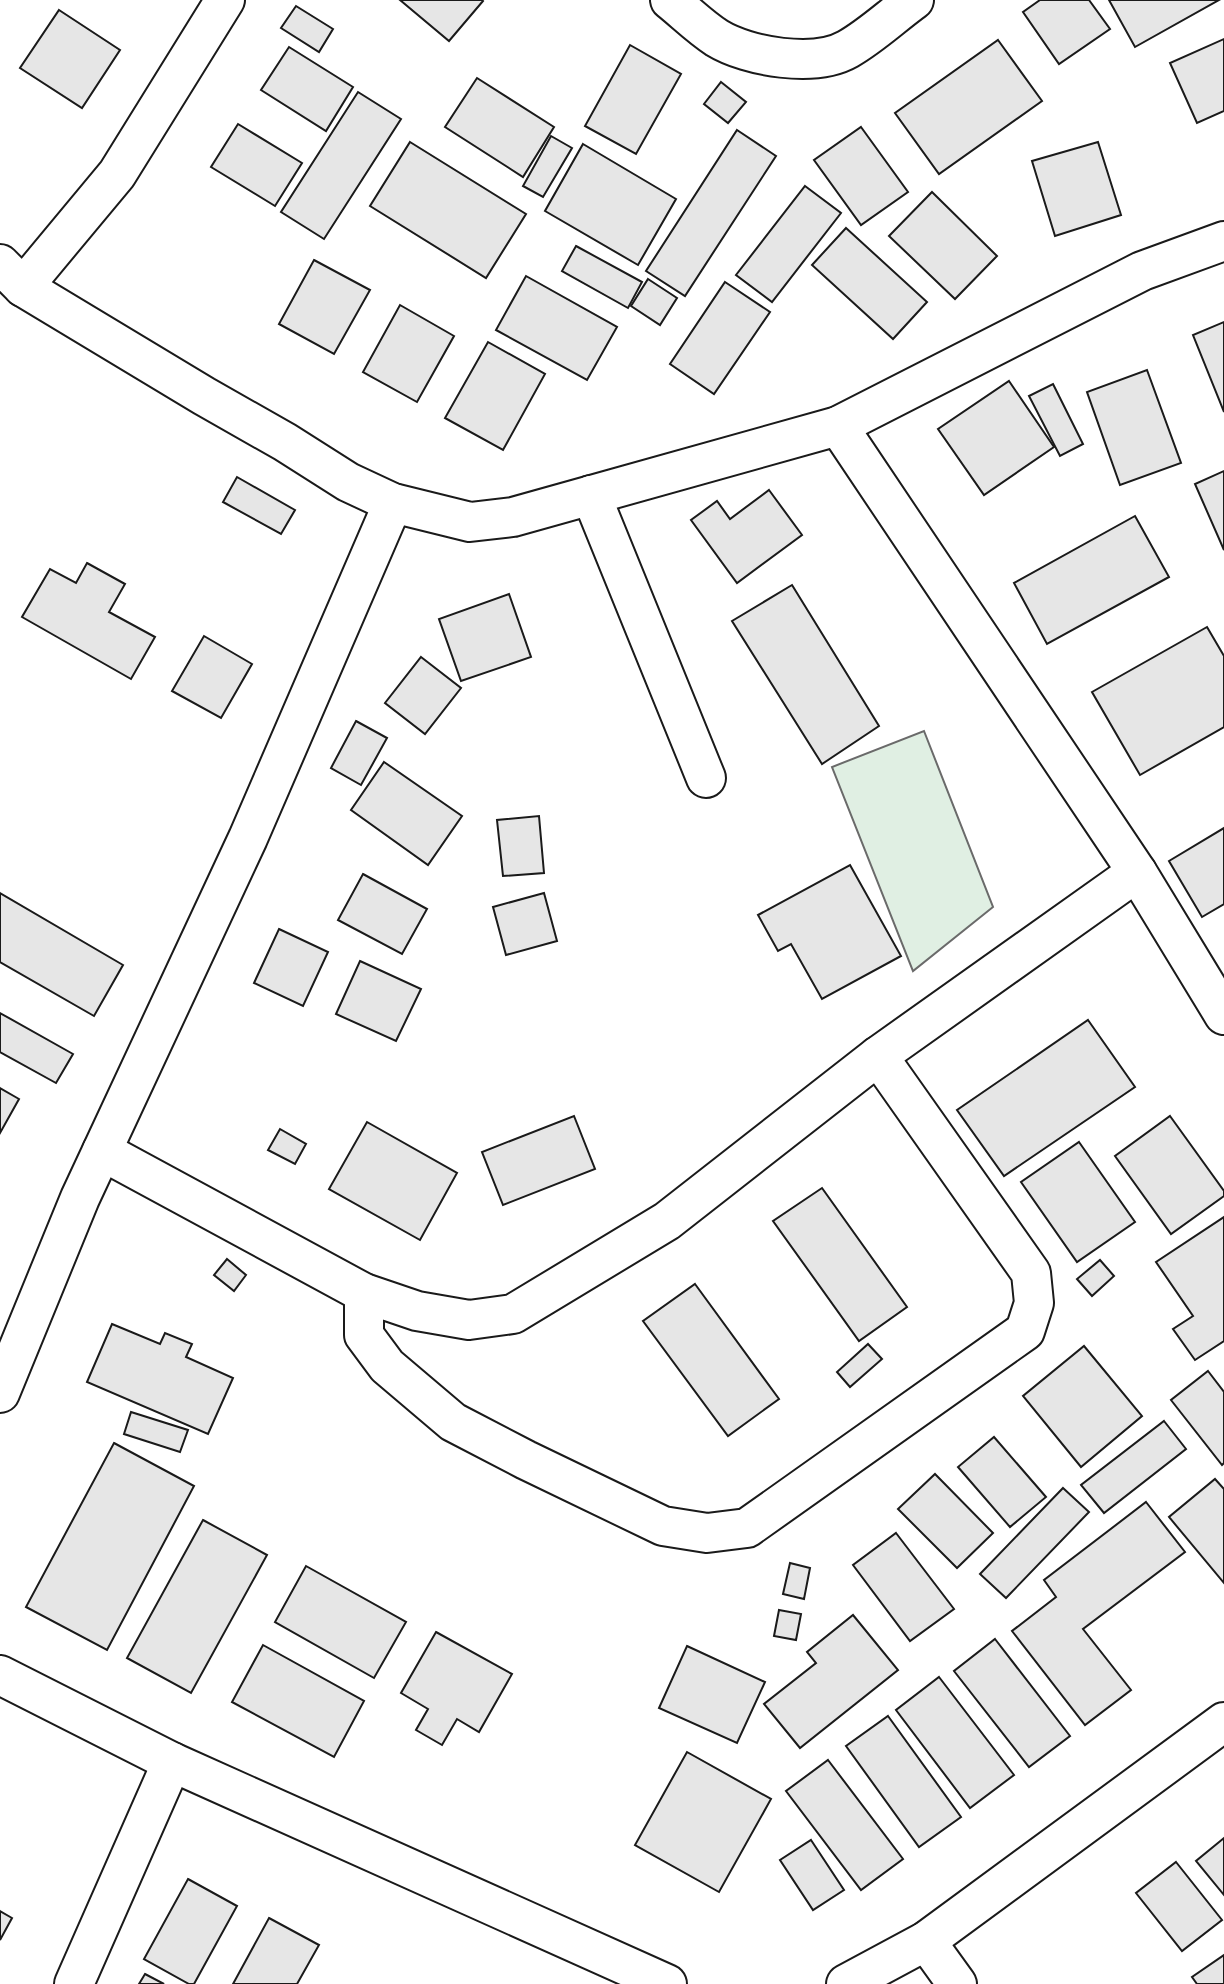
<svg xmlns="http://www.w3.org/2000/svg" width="1224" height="1984" viewBox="0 0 1224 1984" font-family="'IBM Plex Sans',sans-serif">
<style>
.green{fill:#e0efe3;stroke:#6a6a6a;stroke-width:2}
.building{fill:#e6e6e6;stroke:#1a1a1a;stroke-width:2}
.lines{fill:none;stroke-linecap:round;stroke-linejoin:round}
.minor-casing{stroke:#1a1a1a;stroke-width:42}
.minor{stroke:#fff;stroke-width:38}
</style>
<rect width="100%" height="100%" fill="#fff"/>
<path class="green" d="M924,731L993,907L913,971L832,767Z"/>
<g class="building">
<path d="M400,0H482L483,1L449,41Z"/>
<path d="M1040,0H1089L1110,29L1059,64L1023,12Z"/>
<path d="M1109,0H1219L1135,47Z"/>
<path d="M296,6L333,29L319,52L281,28Z"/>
<path d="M59,10L120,50L82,108L20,68Z"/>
<path d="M1224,39V111L1197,123L1170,63Z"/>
<path d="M998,40L1042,101L939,174L895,113Z"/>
<path d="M630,45L681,74L636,154L585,126Z"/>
<path d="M289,47L353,87L326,131L261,90Z"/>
<path d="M477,78L554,127L523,177L445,127Z"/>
<path d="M721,82L746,102L728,123L704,104Z"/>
<path d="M358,92L401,119L324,239L281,212Z"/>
<path d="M238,124L302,163L275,206L211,167Z"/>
<path d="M861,127L908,192L861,225L814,160Z"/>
<path d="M737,130L776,156L685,296L646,271Z"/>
<path d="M551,136L572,148L543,197L523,186Z"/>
<path d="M410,142L526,214L486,278L370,206Z"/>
<path d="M1098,142L1121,215L1055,236L1032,161Z"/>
<path d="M583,144L676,199L638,265L545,211Z"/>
<path d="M805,186L841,213L772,302L736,275Z"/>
<path d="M932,192L997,256L955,299L889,236Z"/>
<path d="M846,228L927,302L893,339L812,265Z"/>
<path d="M576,246L642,282L628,308L562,271Z"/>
<path d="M314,260L370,290L334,354L279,324Z"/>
<path d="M526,276L617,327L587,380L496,330Z"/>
<path d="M648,279L677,298L660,325L631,306Z"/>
<path d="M725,282L770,312L714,394L670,364Z"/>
<path d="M400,305L454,336L417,402L363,372Z"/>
<path d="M1224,322V412L1193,335Z"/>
<path d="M488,342L545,374L503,450L445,418Z"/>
<path d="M1147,370L1181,463L1120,485L1087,392Z"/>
<path d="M1009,381L1054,447L984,495L938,429Z"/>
<path d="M1053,384L1083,444L1060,456L1029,396Z"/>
<path d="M1224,471V550L1195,484Z"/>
<path d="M237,477L295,510L281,534L223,502Z"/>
<path d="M769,490L802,535L737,583L691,520L717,501L730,519Z"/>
<path d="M1135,516L1169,577L1047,644L1014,583Z"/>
<path d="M87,563L125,584L109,612L155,637L131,679L22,617L50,569L76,583Z"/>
<path d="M792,585L879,726L822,764L732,621Z"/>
<path d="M509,594L531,657L461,681L439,619Z"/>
<path d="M1207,627L1224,656V727L1140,775L1092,692Z"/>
<path d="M204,636L252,664L221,718L172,691Z"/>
<path d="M421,657L461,688L425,734L385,703Z"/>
<path d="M356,721L387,738L361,785L331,768Z"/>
<path d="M384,762L462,816L428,865L351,810Z"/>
<path d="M539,816L544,873L503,876L497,820Z"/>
<path d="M1224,828V904L1202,917L1169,861Z"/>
<path d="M850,865L901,956L822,999L791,944L778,951L758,915Z"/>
<path d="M363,874L427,909L402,954L338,920Z"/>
<path d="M0,893L123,965L94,1016L0,962Z"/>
<path d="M544,893L557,941L506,955L493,907Z"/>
<path d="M279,929L328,952L303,1006L254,983Z"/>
<path d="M360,961L421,989L396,1041L336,1014Z"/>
<path d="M0,1013L73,1054L56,1083L0,1052Z"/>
<path d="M1088,1020L1135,1087L1004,1176L957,1110Z"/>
<path d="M0,1088L19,1099L0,1133Z"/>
<path d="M574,1116L595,1169L503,1205L482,1152Z"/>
<path d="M1170,1116L1224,1191V1196L1171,1234L1115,1156Z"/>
<path d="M367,1122L457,1173L420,1240L329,1189Z"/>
<path d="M280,1129L306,1144L295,1164L268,1150Z"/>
<path d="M1079,1142L1135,1222L1077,1262L1021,1182Z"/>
<path d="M822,1188L907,1307L859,1341L773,1221Z"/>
<path d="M1224,1217V1341L1195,1360L1173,1329L1193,1316L1156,1262Z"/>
<path d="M227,1259L246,1275L234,1291L214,1275Z"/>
<path d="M1100,1260L1114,1276L1092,1296L1077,1279Z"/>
<path d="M695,1284L779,1399L728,1436L643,1321Z"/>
<path d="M112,1324L160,1344L165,1333L192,1344L186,1357L233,1378L208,1434L87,1382Z"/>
<path d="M868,1344L882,1359L850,1387L837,1372Z"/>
<path d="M1084,1346L1142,1416L1081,1467L1023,1396Z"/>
<path d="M1208,1371L1224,1392V1463L1222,1465L1171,1400Z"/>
<path d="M131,1412L188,1430L180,1452L124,1434Z"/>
<path d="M1164,1421L1186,1449L1104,1513L1081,1485Z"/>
<path d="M994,1437L1046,1497L1010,1527L958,1467Z"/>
<path d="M114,1443L194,1486L107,1650L26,1607Z"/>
<path d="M935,1474L993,1533L957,1568L898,1509Z"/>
<path d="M1215,1479L1224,1489V1583L1169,1517Z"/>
<path d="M1063,1488L1089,1512L1006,1598L980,1574Z"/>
<path d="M1146,1502L1185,1552L1083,1629L1131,1690L1085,1725L1012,1631L1056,1597L1044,1580Z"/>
<path d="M203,1520L267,1555L191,1693L127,1658Z"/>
<path d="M896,1533L954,1609L910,1641L853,1565Z"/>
<path d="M790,1563L810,1568L804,1599L783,1594Z"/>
<path d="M306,1566L406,1622L374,1678L275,1622Z"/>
<path d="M779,1610L801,1614L796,1640L774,1636Z"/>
<path d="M853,1615L898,1670L800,1748L764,1704L816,1663L807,1652Z"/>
<path d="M436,1632L512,1674L479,1732L457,1719L442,1745L416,1730L428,1709L401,1693Z"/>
<path d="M995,1639L1070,1736L1029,1767L954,1671Z"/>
<path d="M263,1645L364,1701L334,1757L232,1702Z"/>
<path d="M687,1646L765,1682L737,1743L659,1708Z"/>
<path d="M939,1677L1014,1775L970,1808L896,1710Z"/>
<path d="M888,1716L961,1817L919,1847L846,1746Z"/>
<path d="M687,1752L771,1799L719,1892L635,1845Z"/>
<path d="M828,1760L903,1859L861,1890L786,1791Z"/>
<path d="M1224,1838V1895L1196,1861Z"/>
<path d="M811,1840L844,1890L813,1910L780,1860Z"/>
<path d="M1176,1862L1222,1920L1182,1951L1136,1893Z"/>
<path d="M188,1879L237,1906L194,1984H189L144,1959Z"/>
<path d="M0,1911L12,1918L0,1940Z"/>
<path d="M269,1918L319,1945L297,1984H233Z"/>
<path d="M1224,1955V1984H1197L1192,1977Z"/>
<path d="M145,1974L164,1984H139Z"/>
</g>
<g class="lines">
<g class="minor-casing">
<g id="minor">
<path d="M670,0C685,12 700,27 717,38C748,57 815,68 848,49C871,36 892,16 914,0"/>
<path d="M0,264L23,287L204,396L285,442L348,482L393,503L470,522L513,517L838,426L1142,271L1224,241"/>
<path d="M23,287L117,174L225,0"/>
<path d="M838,426L1137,872L1224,1015"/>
<path d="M591,495L706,778"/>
<path d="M102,1151L364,1293L417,1311L469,1320L513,1314L667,1221L878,1056L1137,872"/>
<path d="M364,1293V1335L387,1366L453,1422L526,1460L663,1526L707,1533L747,1528L1025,1331L1034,1303L1031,1273L878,1056"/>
<path d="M0,1393L80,1198L248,838L393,503"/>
<path d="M0,1675L172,1762L667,1984"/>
<path d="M926,1941L957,1984"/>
<path d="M74,1984L172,1762"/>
<path d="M846,1984L926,1941L1224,1722"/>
</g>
</g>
<use href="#minor" class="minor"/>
</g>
</svg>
